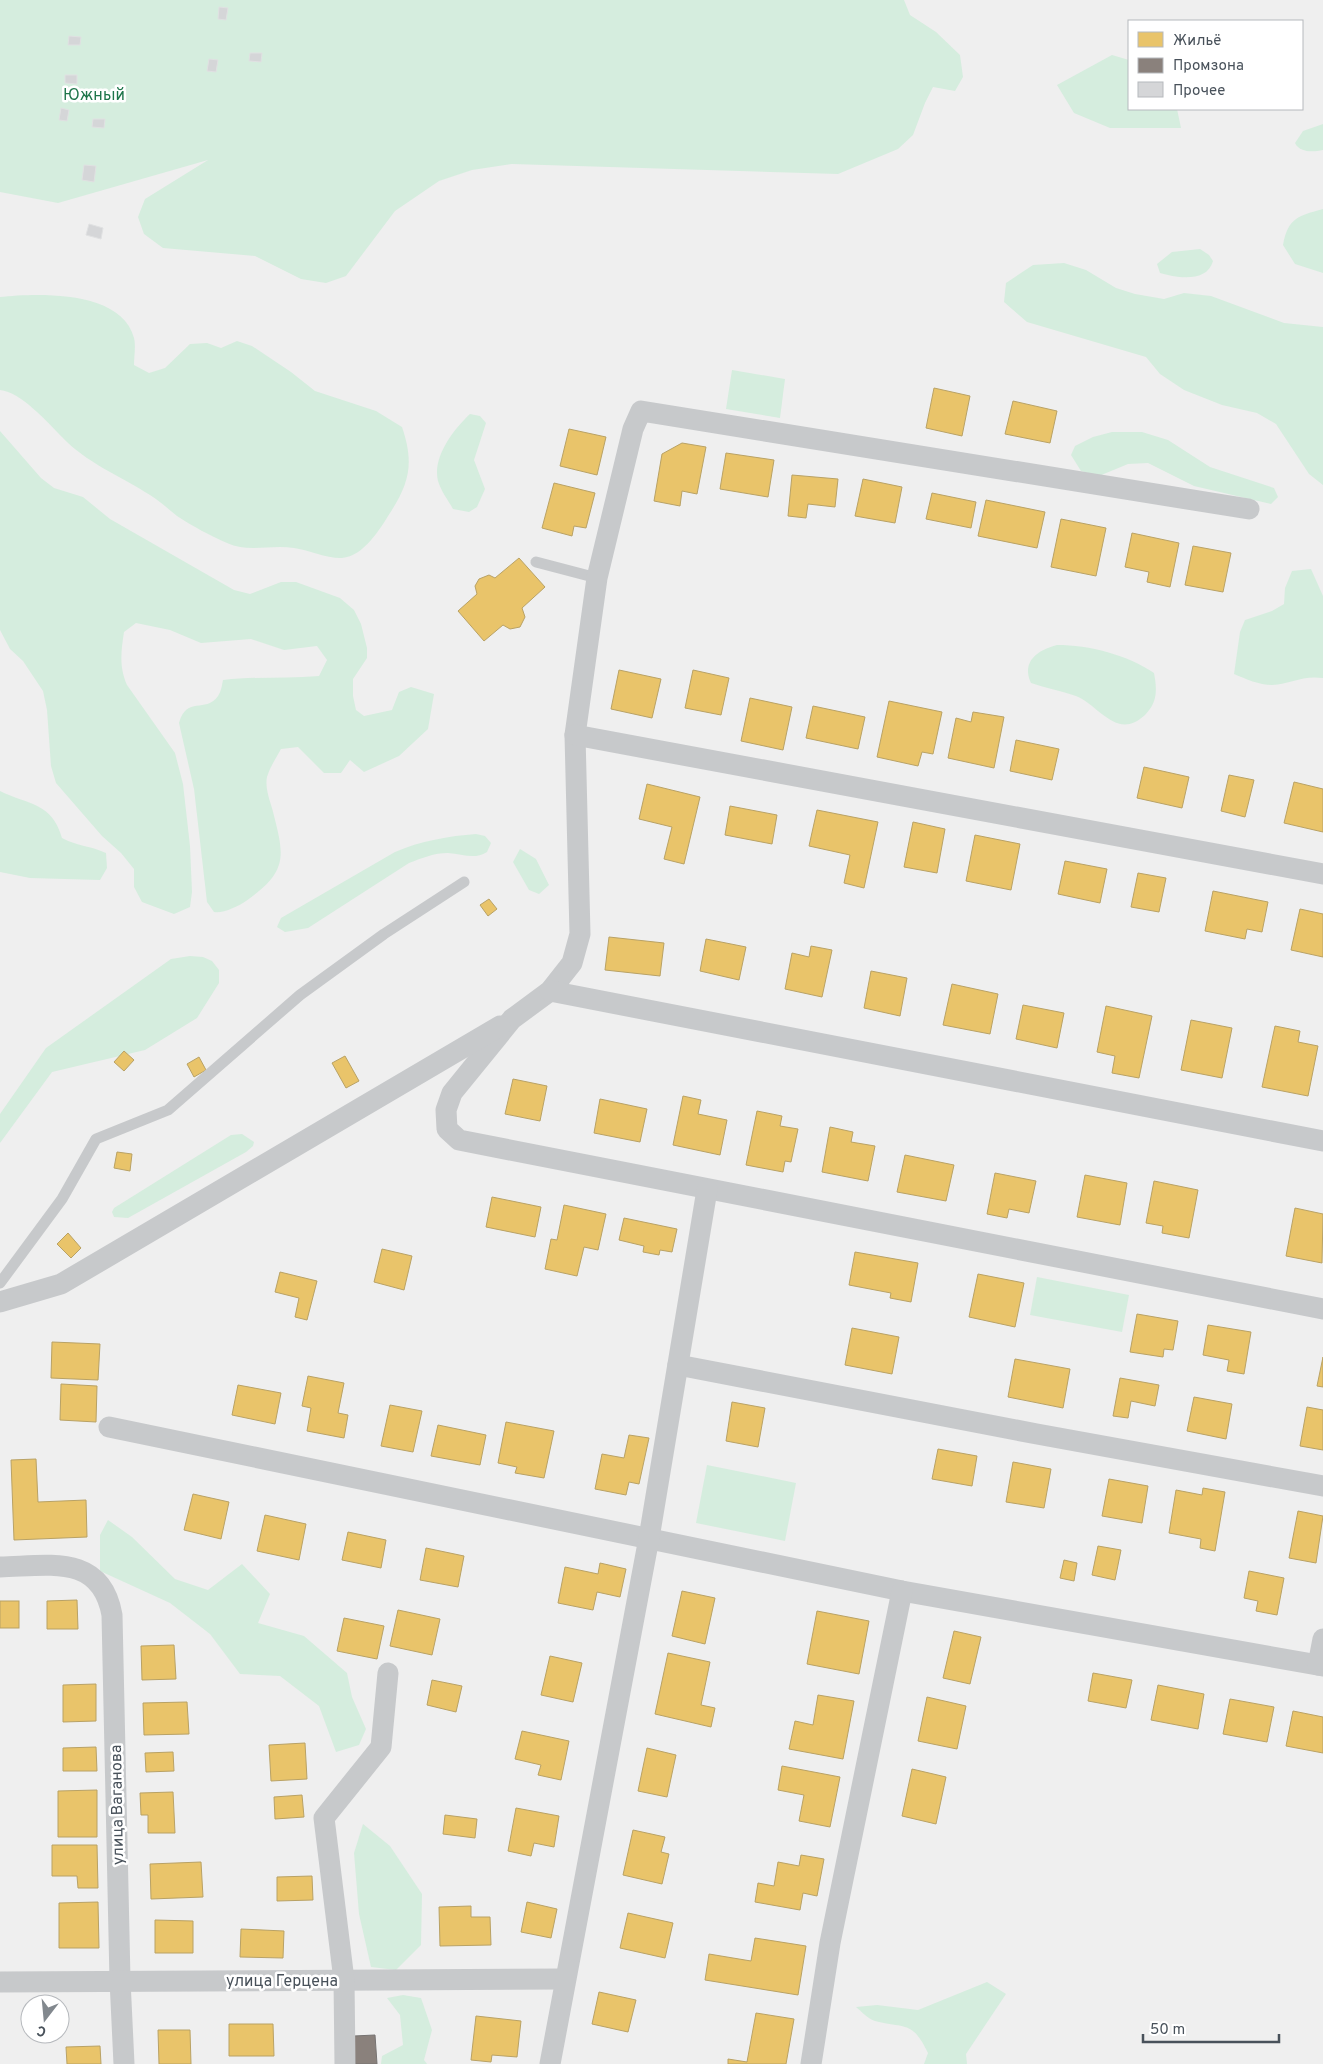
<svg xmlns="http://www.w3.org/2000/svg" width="1323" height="2064" viewBox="0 0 1323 2064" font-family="Overpass,sans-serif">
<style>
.green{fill:#d5edde}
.homes{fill:#e9c46a;stroke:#b9a265}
.industry{fill:#8a817c;stroke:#767372}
.building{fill:#d5d6d8;stroke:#e0e1e2}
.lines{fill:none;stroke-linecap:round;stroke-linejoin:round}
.lane{stroke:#c7c9cb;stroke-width:11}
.street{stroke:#c7c9cb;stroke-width:21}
.labels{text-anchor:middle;stroke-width:5;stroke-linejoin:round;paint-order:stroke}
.park-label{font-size:16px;fill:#1e754a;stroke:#fff}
.street-label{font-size:16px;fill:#48515a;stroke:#fff}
</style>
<rect width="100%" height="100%" fill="#efefef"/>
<g class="green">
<path d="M0,0H904L910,15L936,32L960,55L963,77L955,91L933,87L925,103L913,135L898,149L838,174L512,164L472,170L439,181L395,211L346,276L326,283L301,279L255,256L163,248L144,234L138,217L145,199L208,160L58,203L0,192Z"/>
<path d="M1112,55L1129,60V109H1177L1181,128H1110L1074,113L1057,85Z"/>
<path d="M1323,124V150C1313,152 1300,153 1295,143L1303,131Z"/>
<path d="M1323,209V273L1295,264L1283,245C1288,218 1298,216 1323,209Z"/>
<path d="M1200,249L1209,255L1213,261C1207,283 1177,278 1160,273L1157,264L1172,252Z"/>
<path d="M1064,263L1086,270L1116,288L1135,294L1164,299L1184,293L1211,296L1284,323L1323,327V485L1309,474L1276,424L1257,413L1222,405L1184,390L1160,374L1146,357L1027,322L1004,302L1006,283L1033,265Z"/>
<path d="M0,297C38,293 122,290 134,338C136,346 134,357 134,365L149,373L165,368L190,344L207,343L221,348L237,341L252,346L291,372L315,391L376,411L402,427C414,462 410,482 390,513C380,529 364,556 342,558C329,559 308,550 294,548C271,544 249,553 227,543C211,536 192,526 177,516C168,509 160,501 150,495C122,477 85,462 62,437C47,422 21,392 0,390Z"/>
<path d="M732,370L785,379L780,418L726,409Z"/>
<path d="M470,414L480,416L486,423L474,460L485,489L477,507L469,512L453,509C448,500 441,491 438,481C432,457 454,429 470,414Z"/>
<path d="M0,431L41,478L54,488L83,497L110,519L234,590L250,594L281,582H296L340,598L354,610L361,624L367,648V658L353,679V696L356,710L364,716L392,710L399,692L411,687L434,694L428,729L399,756L364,772L350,760L341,773H324L298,747L281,749C276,758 270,767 267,777C265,787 269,798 272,808C284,855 290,870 246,901C239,906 222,914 214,912L207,902L194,789L179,723C187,695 205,714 218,696C221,692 222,685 223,680C255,676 287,679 319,676L327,660L317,646L284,650L251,639L201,643L170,630L136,623L124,632C121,652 119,667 127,685L175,753L183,784L190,846L192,892L190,907L174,914L142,902L134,887V869L121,853L102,836L56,783L51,766L47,710L43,691L23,661L10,649L0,630Z"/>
<path d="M1112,432H1142L1168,440L1210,467L1274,488L1278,497L1271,504L1194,486L1148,463L1128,464L1099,476L1081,471L1071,455L1075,446L1093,437Z"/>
<path d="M1311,569L1323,596V678C1302,675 1291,684 1272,685C1259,685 1246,679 1234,674L1240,632L1245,620L1272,611L1284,604L1285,588L1292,571Z"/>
<path d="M1057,645C1089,645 1128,655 1154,673C1157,689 1158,702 1145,715C1117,741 1100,706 1076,696C1061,691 1046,688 1031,683C1021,661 1038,650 1057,645Z"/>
<path d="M0,791C28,805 52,802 62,838C77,846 91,846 106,853L107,868L100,880L30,878L0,872Z"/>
<path d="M476,834L485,836L491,843L487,852C474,860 463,854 448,853C434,853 422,858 409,863L308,928L285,932L277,927L281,918L395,852C420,841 449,836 476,834Z"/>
<path d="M520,849L536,859L549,885L539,894L529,890L513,862Z"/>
<path d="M190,956L203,957L212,961L219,970V983L197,1018L145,1050L52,1072L0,1143V1114L46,1048L171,959Z"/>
<path d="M242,1134L254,1142L253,1146L246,1152L128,1218L114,1217L112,1212L114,1208L231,1135Z"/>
<path d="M1037,1277L1129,1295L1122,1332L1030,1315Z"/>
<path d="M707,1465L796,1483L785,1541L696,1523Z"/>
<path d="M108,1520L132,1537L175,1579L208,1590L242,1564L270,1594L258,1623L304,1636L347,1673L352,1697L366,1729L359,1745L336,1752L319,1706L280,1676L240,1674L210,1634L170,1603L100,1571V1535Z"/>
<path d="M363,1824L390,1846L422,1894L421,1945L396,1970L371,1967L359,1914L354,1853Z"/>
<path d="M987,1982L1006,1994L966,2054L967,2064H924L928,2053C912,2020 906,2029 875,2021C868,2019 861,2011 856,2007L877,2005L918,2010Z"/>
<path d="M403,1995L421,1998L432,2030L424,2060L427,2064H381L382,2056L403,2045L400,2015L387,1998Z"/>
</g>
<g class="homes">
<path d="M934,388L970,396L962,436L926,428Z"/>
<path d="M1013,401L1057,411L1050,443L1005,434Z"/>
<path d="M569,429L606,437L597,475L560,466Z"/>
<path d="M682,443L706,447L697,494L682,491L680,506L654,501L662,454Z"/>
<path d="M726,453L774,460L768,497L720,489Z"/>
<path d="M792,475L838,479L835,507L808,504L806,518L788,516Z"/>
<path d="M863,479L902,487L895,523L855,516Z"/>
<path d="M554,483L595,493L586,528L574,526L572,536L542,528Z"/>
<path d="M932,493L976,502L971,528L926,519Z"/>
<path d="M986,500L1045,512L1037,548L978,536Z"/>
<path d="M1061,519L1106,528L1096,576L1051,567Z"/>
<path d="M1132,533L1179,543L1170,587L1147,582L1149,572L1125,567Z"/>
<path d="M1193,546L1231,553L1223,592L1185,585Z"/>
<path d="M519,558L545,587L522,608L525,617L520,627L510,629L503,625L484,641L458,611L477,594L475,586L479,579L489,575L495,578Z"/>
<path d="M619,670L661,679L652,718L611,709Z"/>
<path d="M693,670L729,678L721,715L685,708Z"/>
<path d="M750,698L792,707L783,750L741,741Z"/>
<path d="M889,701L942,712L933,754L922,752L918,766L877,757Z"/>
<path d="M813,706L865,717L858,749L806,738Z"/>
<path d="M973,712L1004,717L994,768L948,758L956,718L971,722Z"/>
<path d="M1016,740L1059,749L1052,780L1010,771Z"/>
<path d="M1144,767L1189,777L1182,808L1137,798Z"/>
<path d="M1229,775L1254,780L1245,817L1221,811Z"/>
<path d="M1294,782L1323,789V832L1284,823Z"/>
<path d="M647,784L700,797L684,864L664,859L672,827L639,819Z"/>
<path d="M730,806L777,815L772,844L725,835Z"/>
<path d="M817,810L878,822L864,888L844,883L850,855L809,846Z"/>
<path d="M913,822L945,829L937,873L904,867Z"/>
<path d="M975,835L1020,844L1011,890L966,881Z"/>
<path d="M1065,861L1107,869L1100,903L1058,894Z"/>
<path d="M1138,873L1166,878L1159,912L1131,907Z"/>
<path d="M1213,891L1268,902L1262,932L1247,929L1245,939L1205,931Z"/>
<path d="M489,899L497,909L488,916L480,905Z"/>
<path d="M1300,909L1323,914V957L1291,950Z"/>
<path d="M609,937L664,943L660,976L605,970Z"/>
<path d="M706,939L746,947L739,980L700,971Z"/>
<path d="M811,946L832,950L822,997L785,989L792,953L809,957Z"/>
<path d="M871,971L907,978L900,1016L864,1008Z"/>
<path d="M952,984L998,994L990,1034L943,1025Z"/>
<path d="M1023,1005L1064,1013L1057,1048L1016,1039Z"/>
<path d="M1106,1006L1152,1016L1139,1078L1112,1073L1115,1056L1097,1052Z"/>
<path d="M1191,1020L1232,1028L1222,1078L1181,1070Z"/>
<path d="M1275,1026L1300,1031L1298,1042L1318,1046L1308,1096L1262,1087Z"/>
<path d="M124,1051L134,1060L124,1071L114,1062Z"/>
<path d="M345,1056L359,1081L346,1088L332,1063Z"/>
<path d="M199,1057L206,1070L194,1077L187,1064Z"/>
<path d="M513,1079L547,1086L540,1121L505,1114Z"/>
<path d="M683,1096L701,1100L698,1114L727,1120L720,1155L673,1145Z"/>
<path d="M600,1099L647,1109L640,1142L594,1133Z"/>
<path d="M757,1111L782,1116L780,1126L798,1129L791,1162L785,1161L783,1172L746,1165Z"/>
<path d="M830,1127L853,1132L851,1142L875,1146L868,1181L822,1172Z"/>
<path d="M117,1152L132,1154L130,1171L114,1168Z"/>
<path d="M905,1155L954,1165L946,1201L897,1192Z"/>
<path d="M995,1173L1036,1181L1029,1213L1009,1209L1007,1218L987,1214Z"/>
<path d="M1085,1175L1127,1183L1120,1225L1077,1217Z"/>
<path d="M1154,1181L1198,1190L1189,1238L1162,1233L1163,1226L1146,1223Z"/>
<path d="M492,1197L541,1207L535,1237L486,1227Z"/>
<path d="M564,1205L606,1214L598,1250L584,1247L577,1276L545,1269L551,1239L557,1240Z"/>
<path d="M1295,1208L1323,1214L1322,1263L1286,1256Z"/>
<path d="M624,1218L677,1229L672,1252L660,1250L659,1255L643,1252L644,1246L619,1240Z"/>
<path d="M68,1233L81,1248L71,1258L57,1244Z"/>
<path d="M382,1249L412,1256L404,1290L374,1282Z"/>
<path d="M855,1252L918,1263L911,1302L890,1298L891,1293L849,1285Z"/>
<path d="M280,1272L317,1281L307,1320L295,1317L299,1298L275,1292Z"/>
<path d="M978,1274L1024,1283L1015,1327L969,1317Z"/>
<path d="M1137,1314L1178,1321L1173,1350L1164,1349L1163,1357L1130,1352Z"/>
<path d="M1208,1325L1251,1332L1244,1374L1227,1371L1229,1360L1203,1355Z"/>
<path d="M852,1328L899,1337L892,1374L845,1365Z"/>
<path d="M52,1342L100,1344L98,1380L51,1378Z"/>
<path d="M1323,1357V1387L1317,1386Z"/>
<path d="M1015,1359L1070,1369L1063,1408L1008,1397Z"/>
<path d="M308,1376L344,1383L338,1413L348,1415L344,1438L307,1431L311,1408L302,1406Z"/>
<path d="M1120,1378L1159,1385L1155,1406L1131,1401L1128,1418L1113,1416Z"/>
<path d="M61,1384L97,1386L96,1422L60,1420Z"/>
<path d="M238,1385L281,1393L275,1424L232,1415Z"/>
<path d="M1194,1397L1232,1404L1226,1439L1187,1431Z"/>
<path d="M732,1402L765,1408L758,1447L726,1441Z"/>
<path d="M390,1405L422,1411L413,1452L381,1446Z"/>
<path d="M1307,1407L1323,1410V1450L1300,1446Z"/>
<path d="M506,1422L554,1431L544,1478L515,1473L517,1467L498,1463Z"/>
<path d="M438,1425L486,1435L480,1465L431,1456Z"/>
<path d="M629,1435L649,1438L639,1484L629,1482L626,1495L595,1489L602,1454L624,1458Z"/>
<path d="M938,1449L977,1456L972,1486L932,1479Z"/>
<path d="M36,1459L38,1502L86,1500L87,1537L14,1540L11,1460Z"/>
<path d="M1013,1462L1051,1469L1044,1508L1006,1502Z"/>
<path d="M1109,1479L1148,1486L1142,1523L1102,1516Z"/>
<path d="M1203,1488L1225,1492L1215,1551L1200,1548L1201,1539L1169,1533L1176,1490L1202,1495Z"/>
<path d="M193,1494L229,1502L221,1539L184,1530Z"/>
<path d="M1298,1511L1323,1516L1316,1563L1289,1558Z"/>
<path d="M265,1515L306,1524L299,1560L257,1551Z"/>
<path d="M348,1532L386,1540L381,1568L342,1560Z"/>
<path d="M1098,1546L1121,1550L1115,1580L1092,1575Z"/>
<path d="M426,1548L464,1556L458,1587L420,1580Z"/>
<path d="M1064,1560L1077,1563L1074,1581L1060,1578Z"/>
<path d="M600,1563L626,1569L620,1597L597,1592L593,1610L558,1603L565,1567L598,1574Z"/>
<path d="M1249,1571L1284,1578L1277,1615L1256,1611L1258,1601L1244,1598Z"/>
<path d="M682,1591L715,1598L705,1644L672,1636Z"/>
<path d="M77,1600L78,1629H47V1601Z"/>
<rect x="0" y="1601" width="19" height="27"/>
<path d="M398,1610L440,1619L432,1655L390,1646Z"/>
<path d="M817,1611L869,1621L859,1674L807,1664Z"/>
<path d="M344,1618L384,1626L377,1659L337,1651Z"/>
<path d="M954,1631L981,1637L970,1684L943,1678Z"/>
<path d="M174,1645L176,1679L142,1680L141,1646Z"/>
<path d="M668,1653L710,1662L701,1705L715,1708L711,1727L655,1714Z"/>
<path d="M550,1656L582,1663L573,1702L541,1695Z"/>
<path d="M1093,1673L1132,1680L1126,1708L1088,1701Z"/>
<path d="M432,1680L462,1686L456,1712L427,1705Z"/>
<path d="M96,1684V1721L63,1722V1685Z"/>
<path d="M1158,1685L1204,1694L1198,1729L1151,1720Z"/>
<path d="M818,1695L854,1701L843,1759L789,1749L795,1721L813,1725Z"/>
<path d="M927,1697L966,1706L957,1749L918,1741Z"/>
<path d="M1230,1699L1274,1707L1267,1742L1223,1734Z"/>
<path d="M187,1702L189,1734L144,1735L143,1703Z"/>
<path d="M1293,1711L1323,1717V1753L1286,1746Z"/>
<path d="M522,1731L569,1741L561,1780L538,1775L541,1765L515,1759Z"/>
<path d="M305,1743L307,1779L271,1781L269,1745Z"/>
<path d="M96,1747L97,1771H63V1748Z"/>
<path d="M647,1748L676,1755L667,1797L638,1791Z"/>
<path d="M173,1752L174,1771L146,1772L145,1753Z"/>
<path d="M782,1766L840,1777L830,1827L799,1821L804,1795L778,1790Z"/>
<path d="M912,1769L946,1777L936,1824L902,1816Z"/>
<path d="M97,1790V1837H58V1791Z"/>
<path d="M173,1792L175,1833H148V1815H141L140,1793Z"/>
<path d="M302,1795L304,1817L275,1819L274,1797Z"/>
<path d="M516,1808L559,1816L554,1847L534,1843L531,1856L508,1851Z"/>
<path d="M445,1815L477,1819L475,1838L443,1834Z"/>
<path d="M633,1830L665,1837L661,1852L669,1854L662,1884L623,1875Z"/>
<path d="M52,1845H97L98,1888H78L77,1876H52Z"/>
<path d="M801,1855L824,1859L817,1896L803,1893L800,1910L755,1902L758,1883L774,1886L778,1862L799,1866Z"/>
<path d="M201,1862L203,1897L151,1899L150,1864Z"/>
<path d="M312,1876L313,1900L277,1901V1877Z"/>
<path d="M98,1902L99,1948H59V1903Z"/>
<path d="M527,1902L557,1909L551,1938L521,1932Z"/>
<path d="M471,1906V1917H490L491,1945L440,1946L439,1907Z"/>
<path d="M628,1913L673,1923L665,1958L620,1948Z"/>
<path d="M155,1920L193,1921V1953H155Z"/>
<path d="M241,1929L284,1931L283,1958L240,1957Z"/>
<path d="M755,1938L806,1946L798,1995L705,1980L709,1954L751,1961Z"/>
<path d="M599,1992L636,2000L628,2032L592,2024Z"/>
<path d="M756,2013L794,2019L786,2064H728V2059L747,2062Z"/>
<path d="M476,2016L521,2021L517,2057L492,2055L491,2062L471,2060Z"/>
<path d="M229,2024H273L274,2056H229Z"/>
<path d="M158,2030H190L191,2064H159Z"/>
<path d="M100,2046L101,2064H67L66,2047Z"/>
</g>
<path class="industry" d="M375,2035L377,2064H355L354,2036Z"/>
<g class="building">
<path d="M219,7L228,8L226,20L218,19Z"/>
<path d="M69,36L81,37L80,45H68Z"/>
<path d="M250,53H262L261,62L249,61Z"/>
<path d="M209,59L218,60L216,72L207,71Z"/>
<path d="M65,75H77V84L65,83Z"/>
<path d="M61,108L69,110L67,121L59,120Z"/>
<path d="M93,119H105L104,128L92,127Z"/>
<path d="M84,165L96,166L94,182L82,180Z"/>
<path d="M89,224L103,228L101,239L86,235Z"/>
</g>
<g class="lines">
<g class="lane">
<path d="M536,562L597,578"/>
<path d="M0,1283L62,1199L96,1139L168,1110L300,995L384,934L464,882"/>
</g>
<g class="street">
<path d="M1249,509L641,411L633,429L597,578L575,735L580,934L572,963L550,991L512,1019L452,1093L446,1110L447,1129L459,1140L1323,1309"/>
<path d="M575,735L1323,874"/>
<path d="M550,991L1323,1141"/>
<path d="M0,1302L61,1284L500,1026"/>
<path d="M678,1365L1037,1434L1323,1486"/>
<path d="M109,1427L902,1591L1323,1666"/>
<path d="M0,1567C48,1566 101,1553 112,1615L120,1980L124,2064"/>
<path d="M1318,1665L1323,1639"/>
<path d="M0,1982L564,1979"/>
<path d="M345,2064L344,1980L324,1818L381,1747L388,1673"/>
<path d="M550,2064L649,1538L707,1190"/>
<path d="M811,2064L830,1943L902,1591"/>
</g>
</g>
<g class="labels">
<g class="park-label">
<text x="94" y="100">Южный</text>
</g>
<g class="street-label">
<text transform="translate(116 1805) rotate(-91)" y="6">улица Ваганова</text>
<text x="282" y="1986">улица Герцена</text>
</g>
</g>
<rect x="1128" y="20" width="175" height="90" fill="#ffffff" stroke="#b6b9bd"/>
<rect x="1138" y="32" width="25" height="15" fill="#e9c46a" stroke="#b6b9bd"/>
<text x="1173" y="45" font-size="15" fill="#48515a">Жильё</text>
<rect x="1138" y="58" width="25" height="15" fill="#8a817c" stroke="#b6b9bd"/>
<text x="1173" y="70" font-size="15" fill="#48515a">Промзона</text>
<rect x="1138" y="82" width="25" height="15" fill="#d5d6d8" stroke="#b6b9bd"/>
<text x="1173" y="95" font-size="15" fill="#48515a">Прочее</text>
<g transform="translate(45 2019) rotate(196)"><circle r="24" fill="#ffffff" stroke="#b6b9bd"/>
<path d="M0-4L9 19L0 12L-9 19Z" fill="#82888e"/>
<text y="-8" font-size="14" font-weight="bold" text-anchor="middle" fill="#48515a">С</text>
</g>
<path d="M1143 2034v8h136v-8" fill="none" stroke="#48515a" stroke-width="2.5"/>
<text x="1150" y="2034" font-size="15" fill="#48515a" stroke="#ffffff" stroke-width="4" paint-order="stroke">50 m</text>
</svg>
